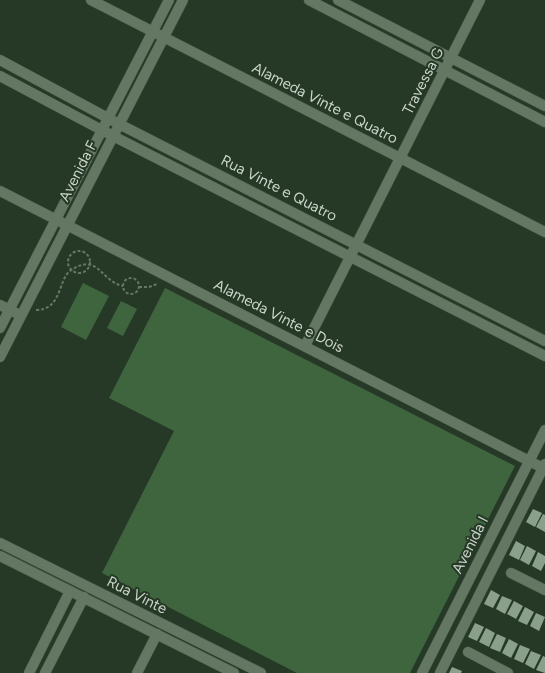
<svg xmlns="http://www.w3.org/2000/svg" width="545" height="673" viewBox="0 0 545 673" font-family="Figtree,sans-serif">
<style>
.green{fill:#3f653f}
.building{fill:#8aa08a}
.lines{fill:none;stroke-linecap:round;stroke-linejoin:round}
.minor-casing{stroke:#465646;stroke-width:11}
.path{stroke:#677667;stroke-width:2;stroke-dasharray:3 2;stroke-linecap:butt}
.minor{stroke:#637763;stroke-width:10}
.labels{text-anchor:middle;stroke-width:4;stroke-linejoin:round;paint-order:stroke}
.street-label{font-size:15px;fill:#c9d5c9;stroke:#263826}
</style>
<rect width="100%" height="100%" fill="#263826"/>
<g class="green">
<path d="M83,283L109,296L86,340L61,327Z"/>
<path d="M165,288L515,466L410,673H297L102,573L174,431L109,398Z"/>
<path d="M121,301L137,309L123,336L107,328Z"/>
</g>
<g class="building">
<path d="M533,509L542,513L535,527L526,522Z"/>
<path d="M543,514L545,515V532L536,527Z"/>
<path d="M516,541L525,546L519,560L509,555Z"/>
<path d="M527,546L536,551L529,565L520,560Z"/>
<path d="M538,552L545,556V563L541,571L532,566Z"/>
<path d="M491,590L500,595L493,608L484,604Z"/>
<path d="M502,596L512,600L505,614L496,609Z"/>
<path d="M514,601L523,606L516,619L507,614Z"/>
<path d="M525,607L534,612L527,625L518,621Z"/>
<path d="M536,613L545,617L539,631L530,626Z"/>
<path d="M475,623L484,627L477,641L468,637Z"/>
<path d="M486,628L495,633L489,647L479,642Z"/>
<path d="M497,634L506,638L500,652L490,648Z"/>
<path d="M509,639L518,644L511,658L502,653Z"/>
<path d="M520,645L530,649L523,663L514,659Z"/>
<path d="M531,651L541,655L534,669L525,664Z"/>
<path d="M543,656L545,657V673L536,670Z"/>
<path d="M452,667L462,671L461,673H449Z"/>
</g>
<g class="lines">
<g class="minor-casing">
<g id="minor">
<path d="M91,0L545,232"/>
<path d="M309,0L545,122"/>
<path d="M338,0L545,106"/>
<path d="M0,60L119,124L545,341"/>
<path d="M0,76L113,136L545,356"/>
<path d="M0,191L543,468"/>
<path d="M0,305L16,313"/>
<path d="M0,328L169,0"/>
<path d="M305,346L480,0"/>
<path d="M0,357L183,0"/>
<path d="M0,543L261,673"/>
<path d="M0,556L234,673"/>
<path d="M511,573L545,590"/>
<path d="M468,652L508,673"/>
<path d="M29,673L70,591"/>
<path d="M45,673L84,597"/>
<path d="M137,673L157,634"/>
<path d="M422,673L545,430"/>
<path d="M440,673L545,464"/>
</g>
</g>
<g class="path">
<circle cx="79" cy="262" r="11"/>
<circle cx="131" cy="286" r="8"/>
<path d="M139,287H149L157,284"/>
<path d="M36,310C62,310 58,280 70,271C98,251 101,282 123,286"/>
</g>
<use href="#minor" class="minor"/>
</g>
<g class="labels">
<g class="street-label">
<text transform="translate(423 81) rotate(-63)" y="5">Travessa G</text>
<text transform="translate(325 103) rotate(27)" y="5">Alameda Vinte e Quatro</text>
<text transform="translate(78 171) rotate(-63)" y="5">Avenida F</text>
<text transform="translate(279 188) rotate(27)" y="5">Rua Vinte e Quatro</text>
<text transform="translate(279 316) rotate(27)" y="5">Alameda Vinte e Dois</text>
<text transform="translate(470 545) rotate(-63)" y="5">Avenida I</text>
<text transform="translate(137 595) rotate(27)" y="5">Rua Vinte</text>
</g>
</g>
</svg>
